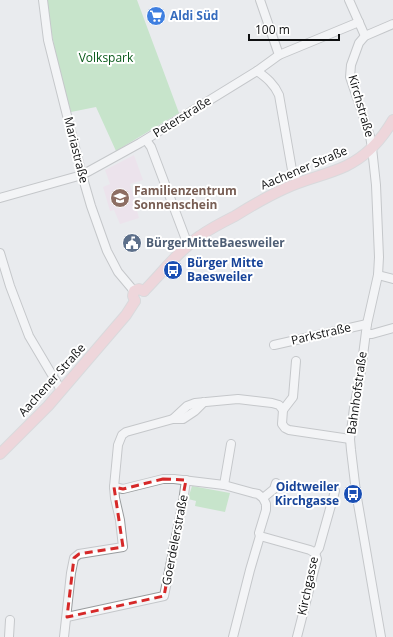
<svg xmlns="http://www.w3.org/2000/svg" width="393" height="637" viewBox="0 0 393 637" font-family="'Open Sans',sans-serif">
<style>
.education{fill:#f0dae8}
.green{fill:#9edca0}
.lines{fill:none;stroke-linecap:round;stroke-linejoin:round}
.minor-casing{stroke:#999c9e;stroke-width:10}
.major-casing{stroke:#c5c5c6;stroke-width:12}
.minor{stroke:#fff;stroke-width:8}
.major{stroke:#f3bcc4;stroke-width:10}
.marked{fill:none;stroke:#d62828;stroke-width:3;stroke-dasharray:8 5;stroke-linejoin:round}
.labels{text-anchor:middle;stroke-width:4;stroke-linejoin:round;paint-order:stroke}
.shop-label{font-size:12px;font-weight:bold;fill:#366cbe;stroke:#fff;text-anchor:start}
.park-label{font-size:12px;fill:#085919;stroke:#fff}
.street-label{font-size:12px;fill:#0e0f10;stroke:#fff}
.education-label{font-size:12px;font-weight:bold;fill:#785e54;stroke:#fff;text-anchor:start}
.service-label{font-size:12px;font-weight:bold;fill:#4e5e75;stroke:#fff;text-anchor:start}
.transit-label{font-size:12px;font-weight:bold;fill:#164399;stroke:#fff;text-anchor:start}
</style>
<rect width="100%" height="100%" fill="#e9ebee"/>
<path class="education" d="M134,155L143,180L130,184L139,218L120,224L114,210L110,211L103,187L110,184L105,170Z"/>
<g class="green">
<path d="M45,0H137L179,113L116,151L96,107L71,112L59,70Z"/>
<path d="M192,486L230,493L225,512L195,506L196,501L188,499Z"/>
</g>
<g class="lines">
<g class="minor-casing">
<g id="minor">
<path d="M43,0L48,40L82,175L91,206L107,251L118,272L134,291"/>
<path d="M260,0L279,55"/>
<path d="M349,0L365,36"/>
<path d="M257,71C267,78 274,84 279,95L292,170L298,183"/>
<path d="M146,140L151,147L188,245"/>
<path d="M0,198L82,175L140,143L257,71L279,55L359,22"/>
<path d="M0,253L10,286L29,336L61,390"/>
<path d="M378,275L393,279"/>
<path d="M366,334H372L393,328"/>
<path d="M274,345L367,324"/>
<path d="M296,361L293,397L283,410L282,424L285,428L289,430L350,439"/>
<path d="M173,419H183L195,411L204,402"/>
<path d="M224,485L231,444"/>
<path d="M114,487L123,489L163,479H174L224,485L253,493L258,494L263,498L266,504V510L259,533L260,536L310,550L315,553"/>
<path d="M263,498L274,489L276,483"/>
<path d="M315,553L319,548L335,491"/>
<path d="M67,617L164,596L183,502L186,480"/>
<path d="M9,637L10,620"/>
<path d="M64,637L71,573L74,558L79,554L123,547L120,520L115,498L114,487L118,445L122,435L126,432L173,419L187,406L195,403L238,399L272,403L279,405L283,410"/>
<path d="M233,637L250,570L260,536"/>
<path d="M297,637L317,559L315,553"/>
<path d="M381,637L356,492L351,450L350,439L354,408L361,371L367,324L378,275L379,257L376,185L372,148L370,136L350,77L351,65L359,43L365,36L393,24"/>
</g>
</g>
<g class="major-casing">
<g id="major">
<path d="M144,291C162,273 178,251 200,236C211,228 223,222 235,216C251,206 268,196 286,188C305,179 327,175 346,166C367,156 382,139 393,120"/>
<path d="M135,301L133,296L134,291L139,289L144,291"/>
<path d="M0,454L48,406L126,315L135,301"/>
</g>
</g>
<use href="#minor" class="minor"/>
<use href="#major" class="major"/>
</g>
<path d="M0 0H393V637H0ZM163,479L186,480L164,596L67,617L74,558L79,554L123,547L114,487L123,489Z" fill="#e9ebee" fill-opacity=".55" fill-rule="evenodd"/>
<path class="marked" d="M163,479L186,480L164,596L67,617L74,558L79,554L123,547L114,487L123,489Z"/>
<defs>
<g id="supermarket-disc" transform="scale(1)"><circle r="9.5" fill="#3f7fe0" stroke="#fff"/><path d="M-6-5.5h2.5l.6 2H6L4.5 2H-2.5L-4.4-4H-6ZM-1.5 3.2a1.3 1.3 0 1 0 .1 0ZM3 3.2a1.3 1.3 0 1 0 .1 0Z" fill="#fff"/></g>
<g id="school-disc" transform="scale(1)"><circle r="9.5" fill="#8d6e63" stroke="#fff"/><path d="M0-5L7-2L0 1L-7-2ZM-4 1L0 2.5L4 1V4Q0 6-4 4Z" fill="#fff"/></g>
<g id="civic-disc" transform="scale(1)"><circle r="9.5" fill="#5c6f8a" stroke="#fff"/><path d="M-.6-6.5H3V-4.5H.6V-3L4-1V1h2V6H-6V1h2V-1L-.6-3ZM-1.2 2.5V6h2.4V2.5Z" fill="#fff"/></g>
<g id="bus-disc" transform="scale(1)"><circle r="9.5" fill="#1a4fb4" stroke="#fff"/><path d="M-5-6H5V4H4V6H2V4H-2V6H-4V4H-5ZM-3.5-4V0h7V-4ZM-3.5 1.2v1.5H-2V1.2ZM2 1.2v1.5H3.5V1.2Z" fill="#fff"/></g>
</defs>
<g fill-rule="evenodd">
<use href="#supermarket-disc" x="156" y="16"/>
<use href="#school-disc" x="120" y="198"/>
<use href="#civic-disc" x="132" y="243"/>
<use href="#bus-disc" x="173" y="270"/>
<use href="#bus-disc" x="353" y="494"/>
</g>
<g class="labels">
<g class="shop-label">
<text x="170" y="20">Aldi Süd</text>
</g>
<g class="park-label">
<text x="106" y="62">Volkspark</text>
</g>
<g class="street-label">
<text transform="translate(361 106) rotate(74)" y="4">Kirchstraße</text>
<text transform="translate(182 117) rotate(-32)" y="4">Peterstraße</text>
<text transform="translate(76 150) rotate(76)" y="4">Mariastraße</text>
<text transform="translate(304 168) rotate(-23)" y="4">Aachener Straße</text>
<text transform="translate(321 334) rotate(-13)" y="4">Parkstraße</text>
<text transform="translate(52 380) rotate(-48)" y="4">Aachener Straße</text>
<text transform="translate(357 393) rotate(-82)" y="4">Bahnhofstraße</text>
<text transform="translate(175 540) rotate(-79)" y="4">Goerdelerstraße</text>
<text transform="translate(308 586) rotate(-78)" y="4">Kirchgasse</text>
</g>
<g class="education-label">
<text x="134" y="195">Familienzentrum<tspan x="134" dy="14">Sonnenschein</tspan></text>
</g>
<g class="service-label">
<text x="146" y="247">BürgerMitteBaesweiler</text>
</g>
<g class="transit-label">
<text x="187" y="267">Bürger Mitte<tspan x="187" dy="14">Baesweiler</tspan></text>
<text x="339" y="491" text-anchor="end">Oidtweiler<tspan x="339" dy="14">Kirchgasse</tspan></text>
</g>
</g>
<path d="M249 34v6h90v-6" fill="none" stroke="#0e0f10" stroke-width="2"/>
<text x="255" y="34" font-size="12" fill="#0e0f10" stroke="#ffffff" stroke-width="3" paint-order="stroke">100 m</text>
</svg>
